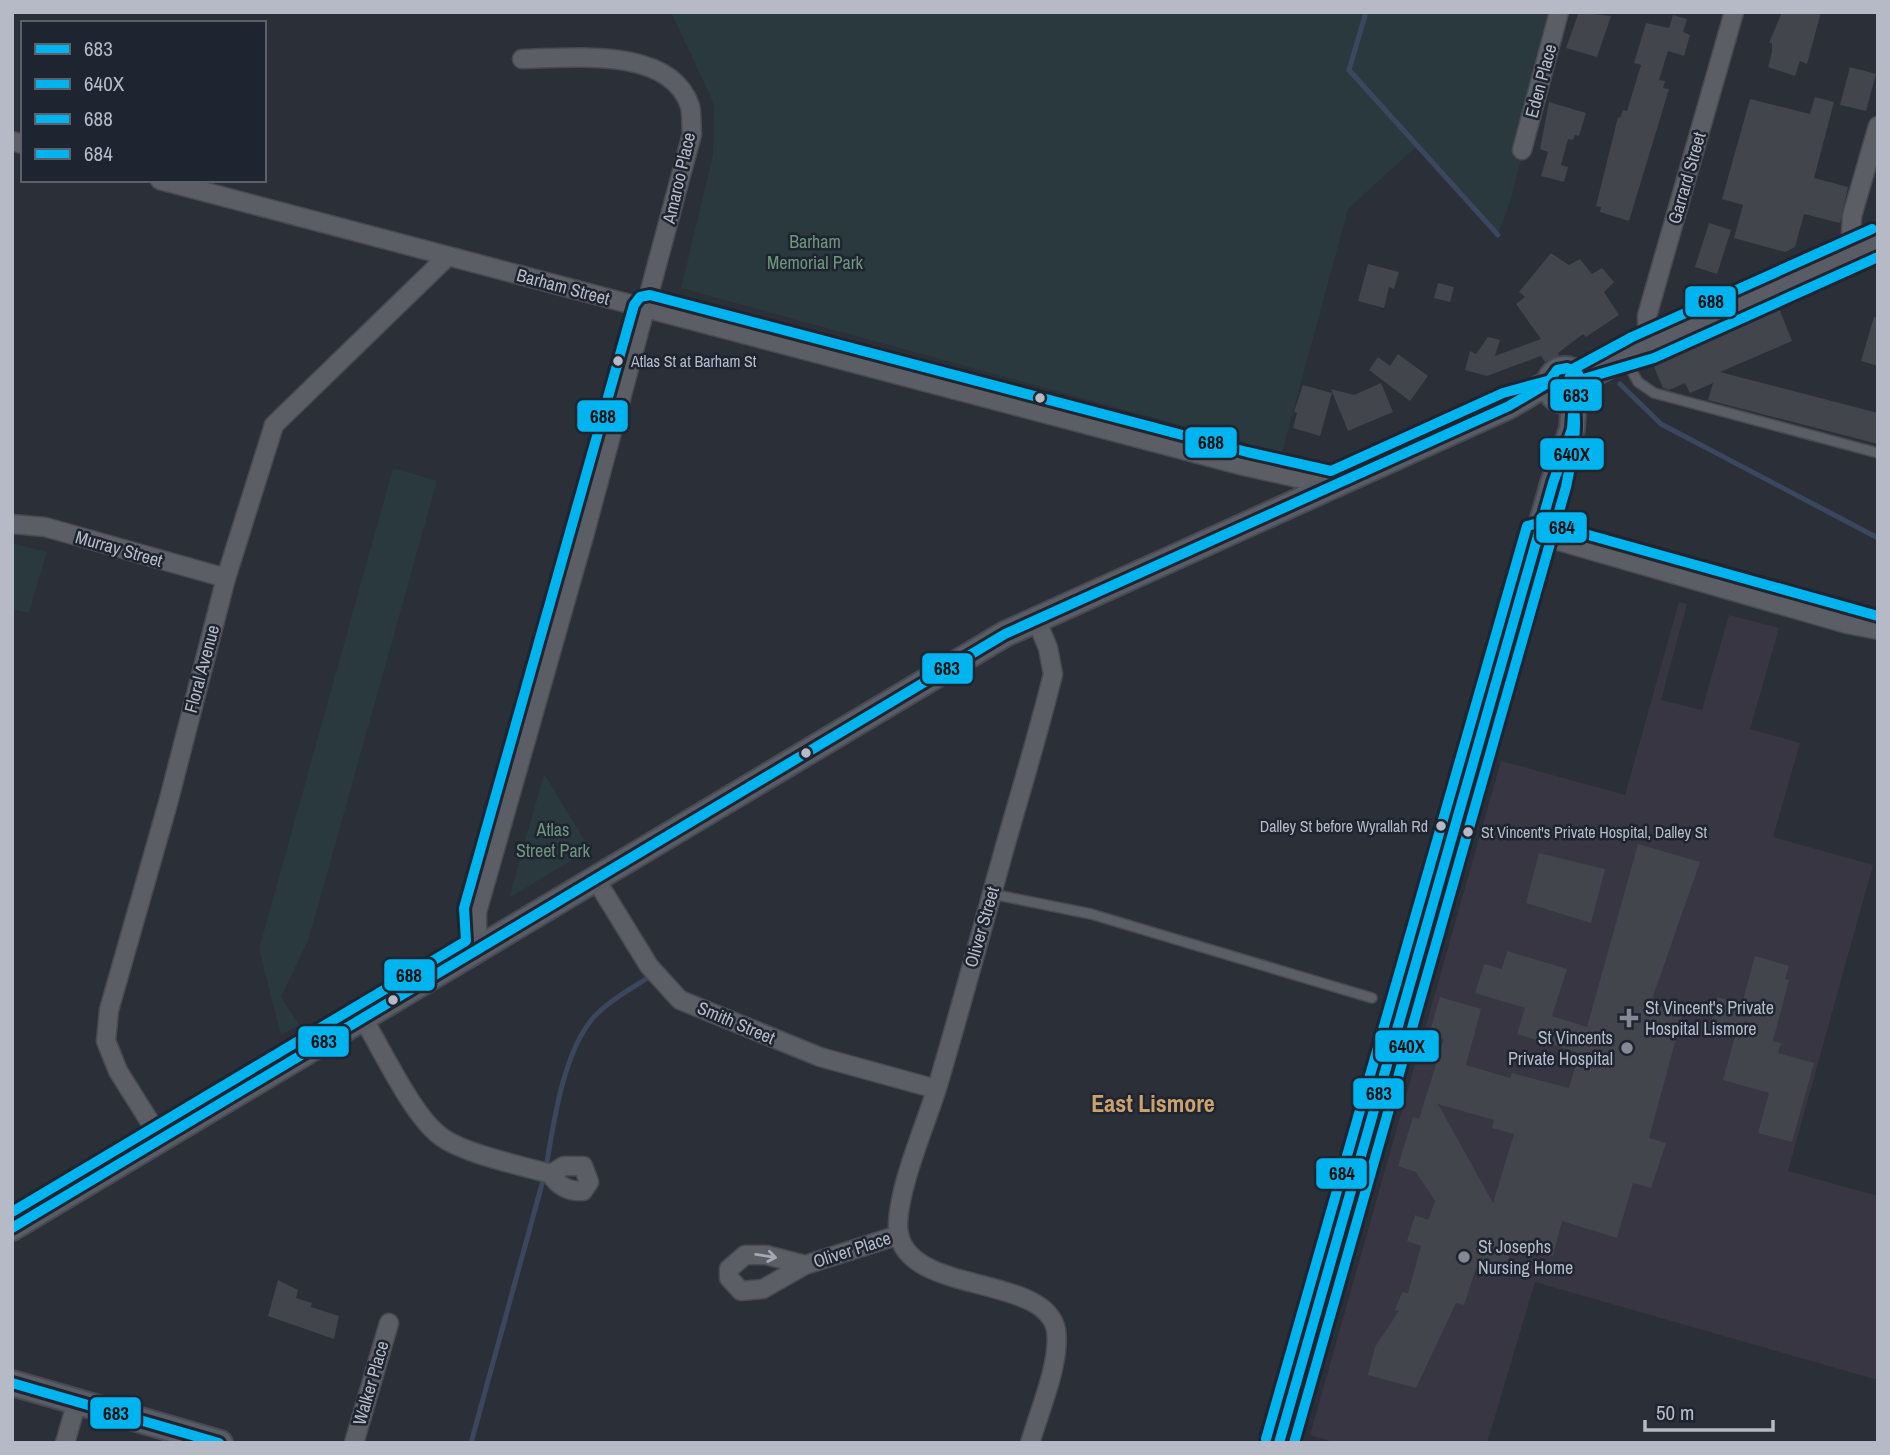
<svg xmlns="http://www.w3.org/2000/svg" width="1890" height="1455" viewBox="0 0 1890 1455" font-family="'Archivo Narrow',sans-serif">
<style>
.medical{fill:#383643}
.green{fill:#29393d}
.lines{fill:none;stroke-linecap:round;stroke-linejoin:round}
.stream{stroke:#3b475f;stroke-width:5}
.building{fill:#42454c;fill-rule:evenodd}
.lane-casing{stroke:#474a50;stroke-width:12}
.street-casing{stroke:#474a50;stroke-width:21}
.secondary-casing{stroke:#474a50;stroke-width:28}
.lane{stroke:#5b5e65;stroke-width:9}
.street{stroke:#5b5e65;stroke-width:18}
.secondary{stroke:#595c64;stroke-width:24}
.bus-1-casing{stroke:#1f2431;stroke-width:16}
.bus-2-casing{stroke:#1f2431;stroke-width:16}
.bus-3-casing{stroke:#1f2431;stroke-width:16}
.bus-4-casing{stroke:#1f2431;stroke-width:16}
.bus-1{stroke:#00b5ef;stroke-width:10}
.bus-2{stroke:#00b5ef;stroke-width:10}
.bus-3{stroke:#00b5ef;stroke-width:10}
.bus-4{stroke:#00b5ef;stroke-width:10}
.oneway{stroke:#a4a8b3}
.bus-dot{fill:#b6bac7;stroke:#1f2431;stroke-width:2.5}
.poi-dot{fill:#858995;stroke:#1f2431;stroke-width:2.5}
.labels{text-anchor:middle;stroke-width:5;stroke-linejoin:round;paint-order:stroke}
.bus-label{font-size:16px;fill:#b6bac7;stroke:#1f2431;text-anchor:start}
.street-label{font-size:18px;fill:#b6bac7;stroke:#1f2431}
.park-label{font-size:18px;fill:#6f967d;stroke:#1f2431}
.poi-label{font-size:18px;fill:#b6bac7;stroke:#1f2431;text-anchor:start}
.district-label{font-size:24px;font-weight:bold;fill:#cca26c;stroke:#1f2431}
.line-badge{stroke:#1f2431;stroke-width:2.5}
.pale-badge-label{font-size:19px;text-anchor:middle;font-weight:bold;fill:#111}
</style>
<rect width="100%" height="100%" fill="#2b2f37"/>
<path class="medical" d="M1679,602L1687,604L1661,700L1702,710L1729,615L1779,628L1750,729L1800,743L1773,837L1873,865L1788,1171L1878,1196V1380L1535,1282L1487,1443H1337L1310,1435L1501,761L1625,795Z"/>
<g class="green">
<path d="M671,12H1559L1511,199L1498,235L1417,146L1348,209L1282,453L681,288L713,155L714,104Z"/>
<path d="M393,468L437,481L309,938L281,997L299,1025L281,1035L259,949Z"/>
<path d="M12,543L47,552L29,613L12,609Z"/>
<path d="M544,774L590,849L509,898Z"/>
</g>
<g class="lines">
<g class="stream">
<path d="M1366,12L1349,70L1498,235"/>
<path d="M1620,384L1661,424L1878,538"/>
<path d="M547,1162C554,1119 564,1052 593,1018C607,1002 631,989 649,977"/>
<path d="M471,1443L542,1184"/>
</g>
</g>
<g class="building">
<path d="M1579,12L1611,16L1597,57L1566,48Z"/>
<path d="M1782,12H1821L1807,64L1800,61L1795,76L1768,67L1772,52V43H1769Z"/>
<path d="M1673,15L1687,19L1683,32L1690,35L1684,56L1668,51L1659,80L1665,81L1663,88L1669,89L1629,221L1600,212L1601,207L1596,206L1618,117L1620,118L1623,110L1627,111L1641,65L1634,63L1646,23L1669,28Z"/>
<path d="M1850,67L1876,74L1866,111L1840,105Z"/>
<path d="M1815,97L1834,102L1814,178L1848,187L1840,223L1804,214L1795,247L1785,252L1734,238L1743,205L1722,199L1750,99L1810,114Z"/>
<path d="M1549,102L1586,113L1579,136L1575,135L1573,140L1568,139L1561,165L1568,167L1564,182L1541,176L1548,152L1540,149Z"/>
<path d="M1709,223L1731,230L1717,274L1695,267Z"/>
<path d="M1551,253L1569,265L1580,259L1592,274L1602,268L1614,282L1604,292L1619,315L1586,337L1583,334L1558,353L1559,355L1545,362L1541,356L1487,376L1465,370L1470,351L1476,354L1488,337L1500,340L1495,356L1541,339L1516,304L1525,297L1519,292Z"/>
<path d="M1368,264L1399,272L1394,289L1389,287L1384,308L1358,301Z"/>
<path d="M1438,283L1454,287L1450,302L1434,298Z"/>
<path d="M1779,308L1792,341L1720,372L1878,413V444L1708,400L1713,383L1690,393L1685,383L1669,390L1663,388L1652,362Z"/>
<path d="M1874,317L1878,318V366L1861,361Z"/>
<path d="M1398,354L1428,376L1410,401L1369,370L1378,357L1390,366Z"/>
<path d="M1381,383L1393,412L1348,431L1331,389L1354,395Z"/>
<path d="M1303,385L1332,393L1320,436L1293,428L1297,413L1294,412Z"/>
<path d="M1638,844L1700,862L1651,1002L1683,1013L1649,1138L1666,1143L1651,1188L1633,1183L1617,1238L1562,1221L1553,1256L1513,1247L1503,1275L1476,1268L1464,1305L1456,1303L1416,1388L1368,1375L1375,1347L1399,1311L1395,1310L1402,1292L1408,1293L1421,1246L1407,1241L1415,1215L1428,1220L1435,1201L1416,1172L1398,1166L1413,1117L1419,1119L1444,1039L1429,1035L1440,997L1481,1009L1466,1065L1510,1078L1512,1073L1569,1088L1579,1053L1517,1034L1525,1008L1475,993L1484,964L1502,969L1507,951L1567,969L1552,1016L1587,1027ZM1438,1104L1494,1120L1492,1128L1514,1134L1493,1203Z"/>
<path d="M1539,853L1605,869L1591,923L1526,903Z"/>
<path d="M1755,956L1789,966L1785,979L1789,980L1773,1041L1781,1043L1778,1053L1814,1063L1792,1142L1758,1133L1769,1093L1723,1080L1737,1029L1711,1022L1717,997L1742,1004Z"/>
<path d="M278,1280L298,1290L296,1298L312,1303L311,1307L339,1316L334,1339L268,1316Z"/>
</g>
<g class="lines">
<g class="lane-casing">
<g id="lane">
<path d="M1625,359L1638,382L1654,393L1878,453"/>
<path d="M992,894L1091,914L1372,998"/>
</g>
</g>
<g class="street-casing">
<g id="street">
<path d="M12,141L23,144"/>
<path d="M1522,150L1559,12"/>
<path d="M160,180L1244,466L1333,486"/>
<path d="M1850,254L1852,216L1878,126"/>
<path d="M1648,345L1647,316L1734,12"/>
<path d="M12,524L45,527L226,578"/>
<path d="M1538,535L1847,624L1878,630"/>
<path d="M595,878L649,966L680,1000L820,1057L936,1089"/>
<path d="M484,947L477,932V912L584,536L692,134C691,125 692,114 690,106C670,46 572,58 522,59"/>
<path d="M362,1017C382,1049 411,1113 439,1135C460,1153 523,1166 551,1174C557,1186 570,1192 583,1191L589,1182L583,1166H564L551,1174"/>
<path d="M160,1138L118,1071L106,1041L109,1010L168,803L226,578L274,425L447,257"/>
<path d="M805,1265L766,1255H745L729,1269V1278L741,1291L763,1289L805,1265L899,1235"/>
<path d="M65,1443L77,1401"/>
<path d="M354,1443L389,1323"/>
<path d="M1030,1443C1039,1412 1061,1361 1056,1330C1045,1272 899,1297 898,1226C898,1188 925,1126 937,1088C961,1007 983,925 1006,843C1022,787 1039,731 1053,674L1048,648L1036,619"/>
</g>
</g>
<g class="secondary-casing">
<g id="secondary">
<circle cx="1565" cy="385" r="16"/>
<path d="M1581,381L1639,349L1878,242"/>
<path d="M12,1228L1005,634L1509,406L1548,383"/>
<path d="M12,1383L220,1443"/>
<path d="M1279,1443L1553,483L1572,429L1574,399"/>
</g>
</g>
<use href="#lane" class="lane"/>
<use href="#street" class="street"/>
<use href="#secondary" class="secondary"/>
<g class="bus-1-casing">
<g id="bus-1">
<path d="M12,1228L1005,634L1509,406L1548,383L1557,370L1567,368L1578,374L1581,385L1574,399L1572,429L1553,483L1279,1443"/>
<path d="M12,1383L219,1443"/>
</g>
</g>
<g class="bus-2-casing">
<path id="bus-2" d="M1294,1443L1566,487C1571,461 1585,404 1563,385L1654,358L1878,257"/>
</g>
<g class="bus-3-casing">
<g id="bus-3">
<path d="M1561,384L1566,386L1573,369L1632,337L1872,229"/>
<path d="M12,1212L466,941L464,908L634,305L640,297L650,295L1247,452L1331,471L1503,393L1547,381"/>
</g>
</g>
<g class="bus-4-casing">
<path id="bus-4" d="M1266,1439L1527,526L1542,522L1878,616"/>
</g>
<use href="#bus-1" class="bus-1"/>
<use href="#bus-2" class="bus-2"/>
<use href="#bus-3" class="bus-3"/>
<use href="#bus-4" class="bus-4"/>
</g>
<defs><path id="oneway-shaft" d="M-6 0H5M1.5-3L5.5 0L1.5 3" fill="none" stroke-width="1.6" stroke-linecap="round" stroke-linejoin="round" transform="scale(1.75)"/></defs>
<use class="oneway" href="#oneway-shaft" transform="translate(766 1256) rotate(9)"/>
<g class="bus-dot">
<circle cx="618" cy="361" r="6"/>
<circle cx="1040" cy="398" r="6"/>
<circle cx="806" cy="753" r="6"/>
<circle cx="1441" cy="826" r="6"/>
<circle cx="1468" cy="832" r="6"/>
<circle cx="393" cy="1000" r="6"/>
</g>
<g class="poi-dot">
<path d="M1625.5 1007.5h7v7h7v7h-7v7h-7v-7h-7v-7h7z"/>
<circle cx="1627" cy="1048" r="7"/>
<circle cx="1464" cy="1257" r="7"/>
</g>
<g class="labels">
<g class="bus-label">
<text x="631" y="367">Atlas St at Barham St</text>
<text x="1428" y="832" text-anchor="end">Dalley St before Wyrallah Rd</text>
<text x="1481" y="838">St Vincent's Private Hospital, Dalley St</text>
</g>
<g class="street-label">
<text transform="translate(1541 81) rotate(-75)" y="6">Eden Place</text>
<text transform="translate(679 178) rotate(-77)" y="6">Amaroo Place</text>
<text transform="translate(1687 178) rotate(-74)" y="6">Garrard Street</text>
<text transform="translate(563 287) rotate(15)" y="6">Barham Street</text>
<text transform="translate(119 549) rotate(16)" y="6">Murray Street</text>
<text transform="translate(202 669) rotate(-75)" y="6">Floral Avenue</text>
<text transform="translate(982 927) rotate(-74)" y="6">Oliver Street</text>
<text transform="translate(736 1023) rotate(23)" y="6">Smith Street</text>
<text transform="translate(852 1250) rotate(-18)" y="6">Oliver Place</text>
<text transform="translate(371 1383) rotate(-74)" y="6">Walker Place</text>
</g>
<g class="park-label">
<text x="815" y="248">Barham<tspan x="815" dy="21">Memorial Park</tspan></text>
<text x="553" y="836">Atlas<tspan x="553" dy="21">Street Park</tspan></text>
</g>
<g class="poi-label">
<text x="1645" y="1014">St Vincent's Private<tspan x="1645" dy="21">Hospital Lismore</tspan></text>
<text x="1613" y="1044" text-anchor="end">St Vincents<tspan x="1613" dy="21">Private Hospital</tspan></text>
<text x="1478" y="1253">St Josephs<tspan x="1478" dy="21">Nursing Home</tspan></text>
</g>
<g class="district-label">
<text x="1153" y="1112">East Lismore</text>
</g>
</g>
<g class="line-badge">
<rect x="1684" y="285" width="53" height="33" rx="7" fill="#00b5ef"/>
<rect x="1549" y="378" width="54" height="34" rx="7" fill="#00b5ef"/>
<rect x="576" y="399" width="53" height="34" rx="7" fill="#00b5ef"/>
<rect x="1184" y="426" width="54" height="33" rx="7" fill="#00b5ef"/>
<rect x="1539" y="437" width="66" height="34" rx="7" fill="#00b5ef"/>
<rect x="1535" y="511" width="53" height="33" rx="7" fill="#00b5ef"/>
<rect x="921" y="652" width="53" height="33" rx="7" fill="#00b5ef"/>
<rect x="383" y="958" width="53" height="34" rx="7" fill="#00b5ef"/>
<rect x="297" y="1025" width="53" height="33" rx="7" fill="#00b5ef"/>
<rect x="1374" y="1029" width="66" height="34" rx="7" fill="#00b5ef"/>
<rect x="1352" y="1077" width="53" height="33" rx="7" fill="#00b5ef"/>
<rect x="1315" y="1157" width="53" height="33" rx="7" fill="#00b5ef"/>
<rect x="89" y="1396" width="53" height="34" rx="7" fill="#00b5ef"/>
</g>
<g class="pale-badge-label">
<text x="1711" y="308">688</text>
<text x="1576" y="402">683</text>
<text x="603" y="423">688</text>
<text x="1211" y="449">688</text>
<text x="1572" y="461">640X</text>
<text x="1562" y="534">684</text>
<text x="947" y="675">683</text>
<text x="409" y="982">688</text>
<text x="324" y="1048">683</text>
<text x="1407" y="1053">640X</text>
<text x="1379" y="1100">683</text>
<text x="1342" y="1180">684</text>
<text x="116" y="1420">683</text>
</g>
<rect width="1890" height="1455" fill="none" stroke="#b6bac7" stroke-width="28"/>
<rect x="21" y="21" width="245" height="161" fill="#1f2431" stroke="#5b606d" stroke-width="2"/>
<rect x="35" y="44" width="35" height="10" fill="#00b5ef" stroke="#5b606d" stroke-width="2"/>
<text x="84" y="56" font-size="21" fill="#b6bac7">683</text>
<rect x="35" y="79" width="35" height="10" fill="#00b5ef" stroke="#5b606d" stroke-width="2"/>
<text x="84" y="91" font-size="21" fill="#b6bac7">640X</text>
<rect x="35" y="114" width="35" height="10" fill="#00b5ef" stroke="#5b606d" stroke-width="2"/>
<text x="84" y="126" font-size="21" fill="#b6bac7">688</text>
<rect x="35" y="149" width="35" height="10" fill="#00b5ef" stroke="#5b606d" stroke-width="2"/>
<text x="84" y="161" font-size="21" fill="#b6bac7">684</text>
<path d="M1645 1420v10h128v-10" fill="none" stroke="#b6bac7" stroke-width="3.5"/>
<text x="1656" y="1420" font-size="21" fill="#b6bac7" stroke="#1f2431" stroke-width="5" paint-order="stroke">50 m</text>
</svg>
